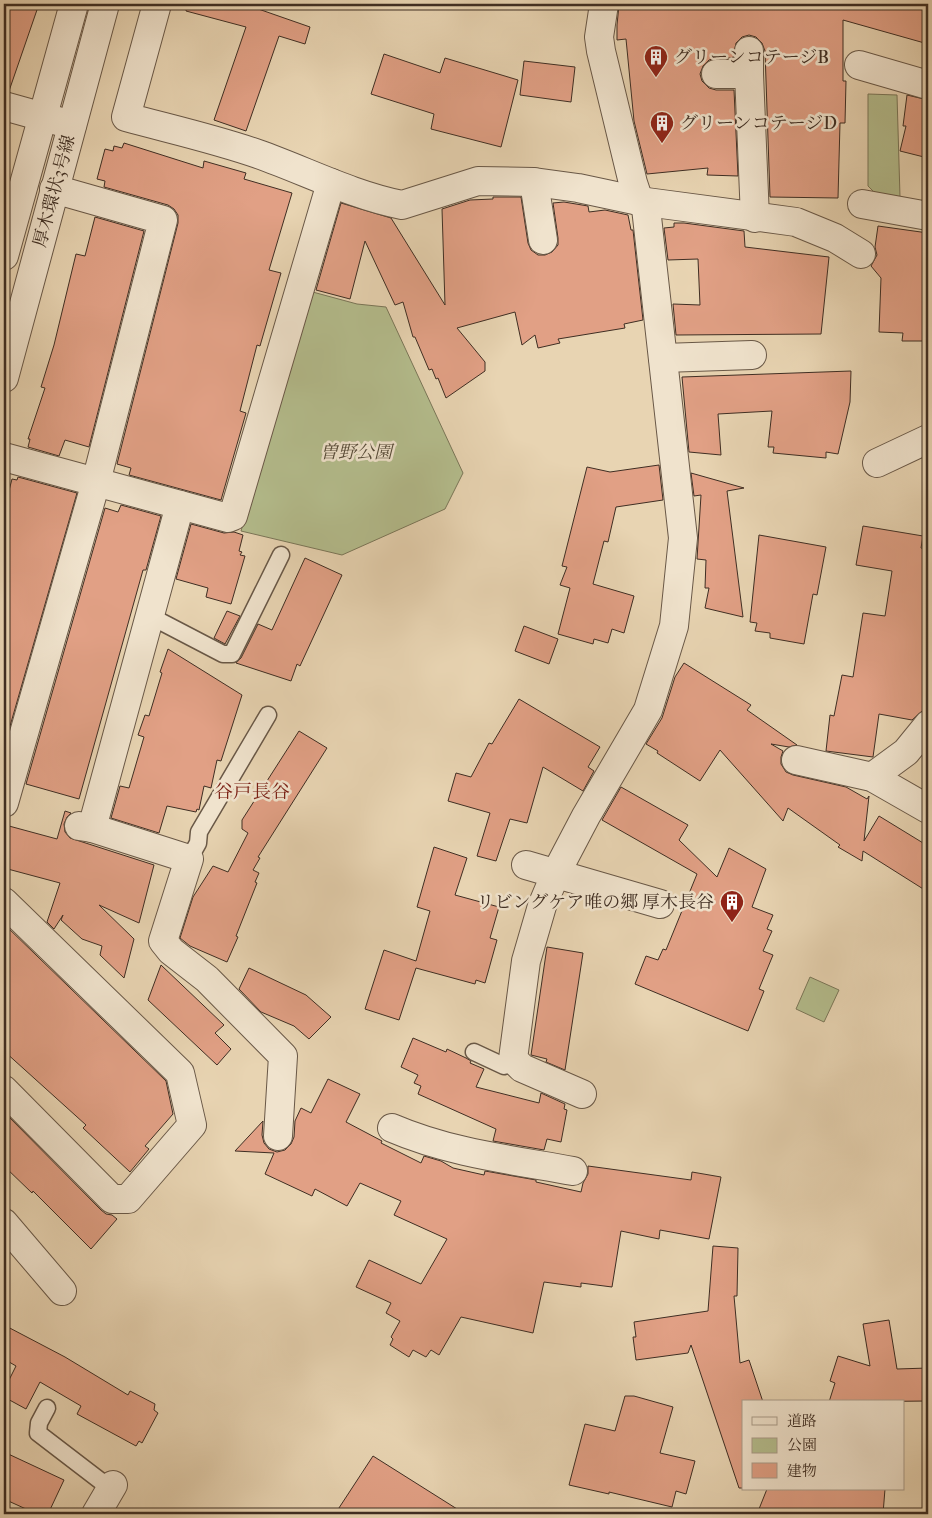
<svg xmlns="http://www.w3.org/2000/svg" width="932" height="1518" viewBox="0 0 932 1518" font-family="'IM FELL French Canon','Noto Serif JP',serif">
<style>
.green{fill:#b4bd8d;stroke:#7a7658}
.building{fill:#e1a085;stroke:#3f2e23}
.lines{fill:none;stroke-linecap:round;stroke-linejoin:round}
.service-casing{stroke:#695847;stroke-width:19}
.minor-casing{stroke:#695847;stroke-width:30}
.tertiary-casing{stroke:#695847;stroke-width:30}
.service{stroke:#f0e3cd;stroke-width:16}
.minor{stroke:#f0e3cd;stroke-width:28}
.tertiary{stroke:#f0e3cd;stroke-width:28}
.labels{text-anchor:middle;stroke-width:5;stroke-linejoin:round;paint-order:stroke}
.poi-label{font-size:18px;fill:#3f2e23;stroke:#f0e3cd;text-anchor:start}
.street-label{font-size:18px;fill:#3f2e23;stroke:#f0e3cd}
.park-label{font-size:18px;font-style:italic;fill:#564b38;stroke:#f0e3cd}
.neighbourhood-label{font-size:19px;fill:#7a1f14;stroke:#f0e3cd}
</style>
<rect width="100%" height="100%" fill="#e8d4b2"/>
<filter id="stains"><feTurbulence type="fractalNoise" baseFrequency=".004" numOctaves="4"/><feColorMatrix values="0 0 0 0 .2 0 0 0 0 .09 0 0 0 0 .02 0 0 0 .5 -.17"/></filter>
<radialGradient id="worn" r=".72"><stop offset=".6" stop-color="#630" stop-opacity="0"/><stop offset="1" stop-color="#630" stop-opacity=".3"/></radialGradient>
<g class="green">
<path d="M868,94L897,95L900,197L876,194L868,186Z"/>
<path d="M309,291L357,304L386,307L463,473L445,509L342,555L241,531Z"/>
<path d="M810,977L839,990L824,1022L796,1009Z"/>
</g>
<g class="building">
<path d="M4,4H39L9,91H4Z"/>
<path d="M187,4H244L310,27L305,44L279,36L246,131L214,120L246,27L186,11Z"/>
<path d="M647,4H822V5L928,4V44L843,20V81H846L845,123H840L838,198L770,197L765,51L762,43L756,37L749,35L742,37L736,43L733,58H716L709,60L703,66L700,74L702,81L709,88L716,90H734L738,176L707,175L708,168L647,174L634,121L626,39L617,40V25L619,5Z"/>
<path d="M384,54L440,73L445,58L518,80L501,147L431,129L434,114L371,94Z"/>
<path d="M524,61L575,67L571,102L520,95Z"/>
<path d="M907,95L928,100V158L900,151L906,126H903Z"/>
<path d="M124,143L203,168L204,161L246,173L244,179L292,193L269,270L281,273L260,346L257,345L240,411L246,413L221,500L129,475L131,468L117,464L178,223V215L174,209L168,205L104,187L105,181L97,179L105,149L113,151L114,146L122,148Z"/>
<path d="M493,197H521L528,243L531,250L538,255H545L552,252L558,245V238L553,203L564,202L588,206L589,212L605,210L628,215L631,230H633L643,320L624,324L625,328L558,339L560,343L538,348L535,335L522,345L515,312L457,328L485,362V371L446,398L438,378L436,379L432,369L429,370L415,337H413L403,302L395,305L365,241L350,299L316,290L341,203L391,218L445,305L442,209L470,200L493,199Z"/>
<path d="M95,217L144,231L89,447L65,440L59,456L28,447L30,439H28L45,388L41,387L54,345L76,254L85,256Z"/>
<path d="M674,223H684L744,231L745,247L829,257L821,334L676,335L673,304L700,305L698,259L668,260L664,228L674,227Z"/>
<path d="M878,226L928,233V341H902L903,333L879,332L881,278L871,266L877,255L875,247Z"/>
<path d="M851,371L850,402L838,454L826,452V458L773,453L774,447H768L772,411L718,414L721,455L689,452L682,377Z"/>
<path d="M659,465L663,500L616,507L608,542L604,541L593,584L634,596L624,633L612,629L608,643L594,639L593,644L558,634L570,588L560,585L567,567L562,566L587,467L610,472Z"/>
<path d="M691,473L744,488L727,491L743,617L705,608L709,588H705L706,560L697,559L701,495L694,496Z"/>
<path d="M18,477L77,493L4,747V510L12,479L17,480Z"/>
<path d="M121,505L161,516L146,570H143L79,799L26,784L105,508L118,512Z"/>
<path d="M191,524L224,533L234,532L243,535L239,551L242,552L240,555L245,556L231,604L206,597L208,588L176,579Z"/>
<path d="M863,526L923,536L921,548L928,550V710L922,711L912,720L879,714L873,757L826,751L830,715L834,716L842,675L853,677L863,613L885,616L892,571L856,565Z"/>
<path d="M759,535L826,547L817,595L813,594L804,644L770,638V633L755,631L757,623L750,622Z"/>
<path d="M305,558L342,575L300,666L297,664L291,681L236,663L241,658L258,624L272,630Z"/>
<path d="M227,611L240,616L225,644L214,638Z"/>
<path d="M524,626L558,639L549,664L515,651Z"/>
<path d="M168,649L242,695L221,761L217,760L211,788L204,786L199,810L197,809L196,812L167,806L159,833L111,818L120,786L129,788L144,737L138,735L145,715L149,716L162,673L160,672Z"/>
<path d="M684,663L751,705L747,710L797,745L789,747L771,744L783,751L781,757V764L786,772L793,775L846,787L867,799L869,796L864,841L879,816L928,846V892L863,851L862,861L838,847L840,845L788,808L783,821L720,750L700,781L657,753L658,751L646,744L662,718L675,677Z"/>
<path d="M519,699L600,747L588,767L594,771L583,791L543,767L527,823L510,819L496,861L477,856L490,813L448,801L456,773L471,777L489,743L492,744Z"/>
<path d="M299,731L327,748L258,857L260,858L253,870L259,873L255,882L257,883L236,936L238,937L227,962L190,946L180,938L193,897L213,866L228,872L248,833L242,829V820Z"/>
<path d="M621,787L688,825L679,840L717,877L729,848L766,869L752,907L773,915L767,929L772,931L763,951L773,955L759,989L764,991L748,1031L635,984L646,956L658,960L663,949L666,950L697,874L602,820Z"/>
<path d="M65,811L71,813L67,817L64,824L65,832L70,838L154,865L139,923L99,905L134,939L124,978L100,955L102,946L82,939L61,920L63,915L54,929L47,922L60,883L4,868V847L9,826L57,839Z"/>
<path d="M434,847L467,858L455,895L499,907L490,938L497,940L485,983L476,980L475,984L416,968L399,1020L365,1009L384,950L416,961L430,911L417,907Z"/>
<path d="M4,924L166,1081L173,1114L145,1146L149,1149L130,1172L83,1128L86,1125L4,1051Z"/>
<path d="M547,947L583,953L565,1070L546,1062L547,1059L531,1055Z"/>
<path d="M161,965L224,1025L215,1033L231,1049L217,1065L148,1000Z"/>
<path d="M249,968L306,995L331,1017L309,1039L294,1026L261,1012L239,989Z"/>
<path d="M413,1038L446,1052L447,1049L466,1058L471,1061L470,1063L484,1069L476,1087L539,1103L541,1093L565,1104L564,1109L567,1110L561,1142L547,1139L544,1150L493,1141L496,1129L418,1094L421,1086L414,1083L418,1075L401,1067Z"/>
<path d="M328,1079L360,1094L346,1122L382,1141L381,1143L421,1163L424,1156L441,1161L453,1168L484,1175L485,1171L536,1180V1182L581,1192L583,1183L588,1174V1166L691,1180L692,1172L721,1177L709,1239L660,1230L659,1239L621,1231L612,1287L581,1283V1287L544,1282L533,1333L461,1317L439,1355L431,1350L426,1357L413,1350L409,1357L390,1345L393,1339L391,1337L400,1321L386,1313L391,1303L356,1287L369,1260L421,1284L447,1239L394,1215L401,1201L360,1183L347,1206L315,1189L312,1196L265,1174L274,1153L235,1151L263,1121L262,1135L264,1143L269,1149L277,1152L285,1150L291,1144L294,1137L295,1121L301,1108L311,1113Z"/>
<path d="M4,1112L101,1210L106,1214L112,1215L117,1219L91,1249L33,1191L32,1193L4,1166Z"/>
<path d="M713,1246L738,1248L737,1296H734L740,1363L749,1360L763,1402H743V1488H739L691,1345L688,1353L636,1360L633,1337H636L634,1322L708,1311Z"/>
<path d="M889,1320L897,1369L928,1368V1401L829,1402L835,1383L830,1381L838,1356L870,1366L863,1324Z"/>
<path d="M4,1325L65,1357L128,1395L130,1391L155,1404L154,1410L158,1413L142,1443L139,1441L136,1446L77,1414L81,1406L40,1382L26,1409L4,1397V1390L16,1366L4,1359Z"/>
<path d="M625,1396H634L673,1407L660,1453L695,1461L686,1494L676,1491L672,1507L609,1492V1494L569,1485L585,1424L615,1431Z"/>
<path d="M4,1452L64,1480L48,1514H37L4,1499Z"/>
<path d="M373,1456L465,1514H335Z"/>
<path d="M767,1489H885L883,1514H757Z"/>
</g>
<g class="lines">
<g class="service-casing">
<g id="service">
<path d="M150,616L223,654H232L281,555"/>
<path d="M189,859L198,843L199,832L268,715"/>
<path d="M474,1052L504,1066L516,1062"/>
<path d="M47,1408L39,1423L38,1433L111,1489"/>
</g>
</g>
<g class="minor-casing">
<g id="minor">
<path d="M157,4L126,117C170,129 215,139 258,154C306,171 352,195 402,205L478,181L534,182L578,188L639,201L796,222L835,238L861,254"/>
<path d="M749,51V74"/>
<path d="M859,65L928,85"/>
<path d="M716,74H749L755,218"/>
<path d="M4,106L72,125"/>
<path d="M534,182L543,240"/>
<path d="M862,204L928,216"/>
<path d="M663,358L752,355"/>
<path d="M4,457L228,518L233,516L331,183"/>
<path d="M877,463L928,439"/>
<path d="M796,760L872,777L928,809"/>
<path d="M872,777L906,752L928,725"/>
<path d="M4,803L96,482L163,220L54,189"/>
<path d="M79,826L92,828L189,859L163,941L171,951L207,979L283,1056L278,1136"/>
<path d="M92,828L180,505"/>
<path d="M526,865L660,904"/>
<path d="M4,902L180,1073L192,1125L128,1199H112L4,1090"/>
<path d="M582,1094L522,1068L513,1059L526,961L542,906L555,875L586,816L648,710L674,626L683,538L646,208L639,201L633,183L601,51L599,37L604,4"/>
<path d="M392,1128C450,1153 513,1160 573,1171"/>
<path d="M4,1223L62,1291"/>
<path d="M96,1514L113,1485"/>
</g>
</g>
<g class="tertiary-casing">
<g id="tertiary">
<path d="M4,256L74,4"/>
<path d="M4,378L105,4"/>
</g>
</g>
<use href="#service" class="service"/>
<use href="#minor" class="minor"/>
<use href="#tertiary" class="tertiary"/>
</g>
<defs>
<g id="building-pin" transform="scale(1.25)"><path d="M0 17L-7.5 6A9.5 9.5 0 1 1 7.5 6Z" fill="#8f2418" stroke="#f0e3cd"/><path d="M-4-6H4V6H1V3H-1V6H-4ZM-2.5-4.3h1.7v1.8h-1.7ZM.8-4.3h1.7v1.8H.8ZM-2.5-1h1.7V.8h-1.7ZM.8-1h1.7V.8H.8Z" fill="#fff"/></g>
</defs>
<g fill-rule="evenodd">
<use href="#building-pin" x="656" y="57"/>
<use href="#building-pin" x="662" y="123"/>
<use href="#building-pin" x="732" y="902"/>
</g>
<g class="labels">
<g class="poi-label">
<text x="674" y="63">グリーンコテージB</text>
<text x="680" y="129">グリーンコテージD</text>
<text x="714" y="908" text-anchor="end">リビングケア唯の郷 厚木長谷</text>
</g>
<g class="street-label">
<text transform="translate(54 191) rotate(-75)" y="6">厚木環状3号線</text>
</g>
<g class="park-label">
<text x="356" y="458">曽野公園</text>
</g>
<g class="neighbourhood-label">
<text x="252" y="798">谷戸長谷</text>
</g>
</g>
<rect width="932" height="1518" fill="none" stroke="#e8d4b2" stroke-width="20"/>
<rect x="5" y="5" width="922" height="1508" fill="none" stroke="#3f2e23" stroke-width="2.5"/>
<rect x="10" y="10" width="912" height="1498" fill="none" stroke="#3f2e23"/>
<rect x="742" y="1400" width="162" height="90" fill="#f0e3cd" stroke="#a99b89"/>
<rect x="752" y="1417" width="25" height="8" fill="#f0e3cd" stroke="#a99b89"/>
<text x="787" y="1426" font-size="15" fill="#3f2e23">道路</text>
<rect x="752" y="1438" width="25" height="15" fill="#b4bd8d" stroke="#a99b89"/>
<text x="787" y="1450" font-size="15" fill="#3f2e23">公園</text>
<rect x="752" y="1463" width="25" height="15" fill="#e1a085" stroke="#a99b89"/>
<text x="787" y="1476" font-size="15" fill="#3f2e23">建物</text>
<rect width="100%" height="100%" filter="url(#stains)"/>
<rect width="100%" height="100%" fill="url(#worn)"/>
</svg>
